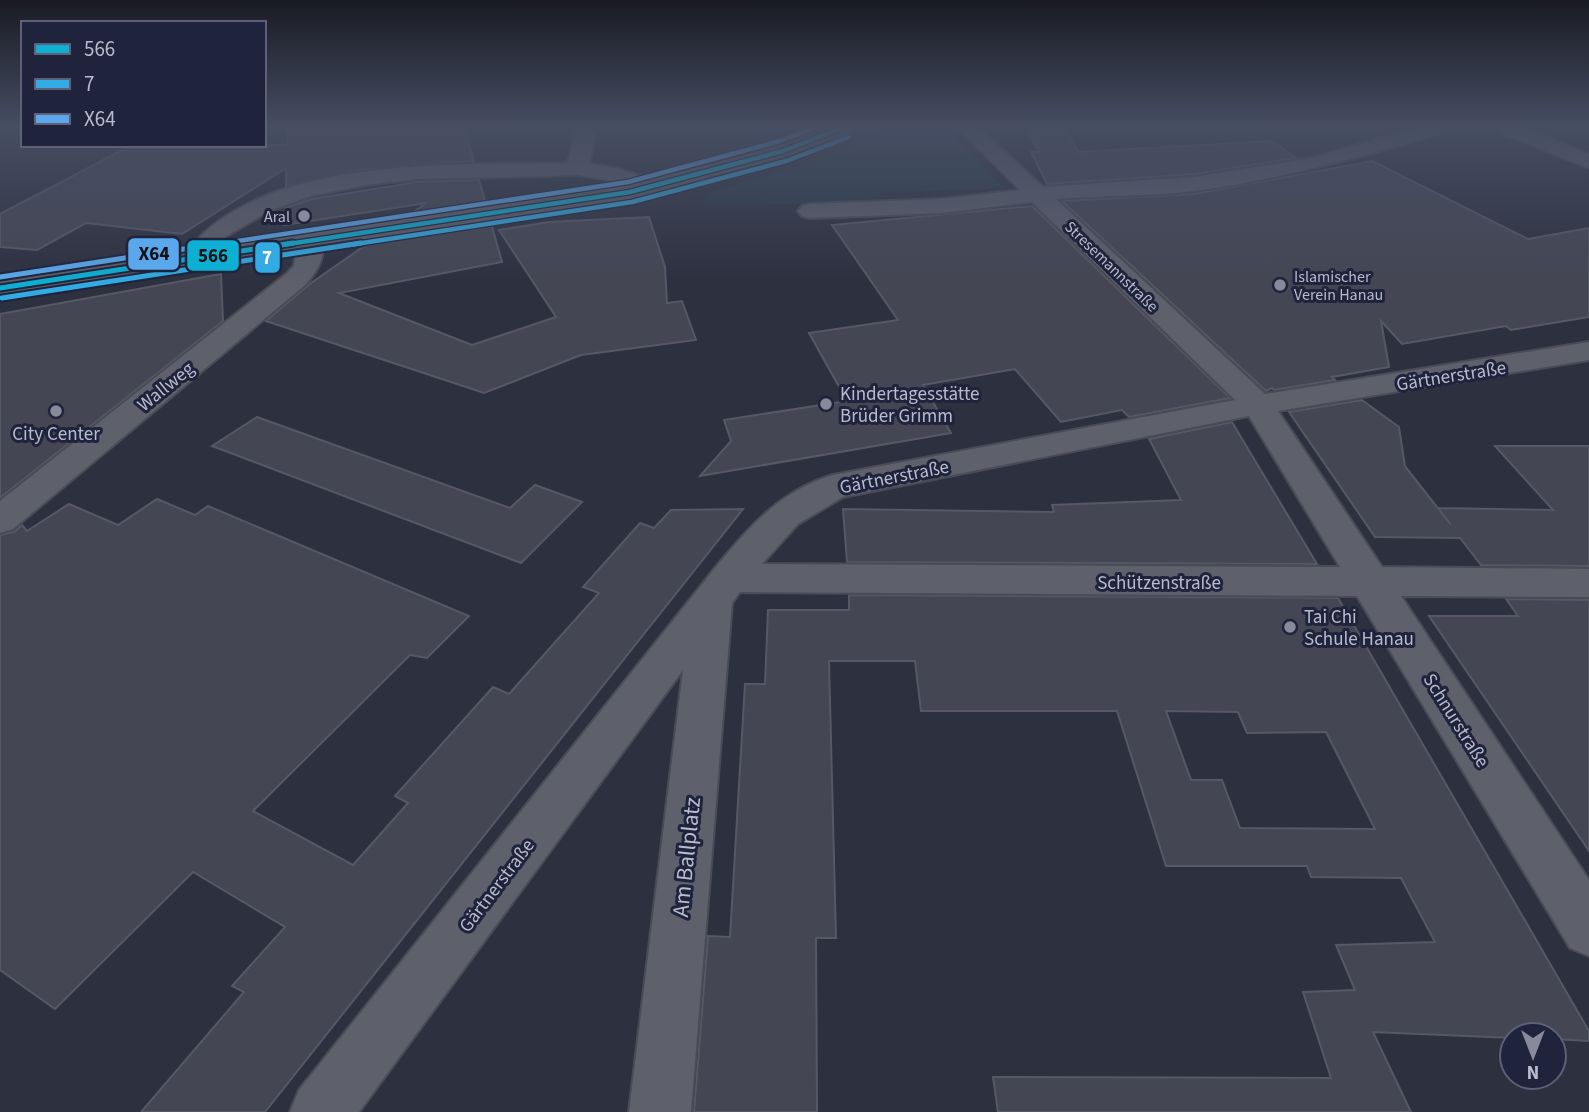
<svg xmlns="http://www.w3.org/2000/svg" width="1589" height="1112" viewBox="0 0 1589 1112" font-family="'Source Sans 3',sans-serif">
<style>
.green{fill:#293a46}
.building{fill:#444653;stroke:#565866;stroke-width:2;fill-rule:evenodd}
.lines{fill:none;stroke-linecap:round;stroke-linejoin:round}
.street-casing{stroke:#494b56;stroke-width:4}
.secondary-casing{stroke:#494b56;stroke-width:4}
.street{fill:#5e606c;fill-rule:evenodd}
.secondary{fill:#5d5e6a;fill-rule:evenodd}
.bus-1-far1-casing{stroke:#1f233b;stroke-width:7}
.bus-1-casing{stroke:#1f233b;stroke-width:9}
.bus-2-far1-casing{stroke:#1f233b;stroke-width:7}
.bus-2-casing{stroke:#1f233b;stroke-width:9}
.bus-3-far1-casing{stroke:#1f233b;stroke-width:7}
.bus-3-casing{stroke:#1f233b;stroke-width:9}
.bus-1-far1{stroke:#0dafd3;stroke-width:4.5}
.bus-1{stroke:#0dafd3;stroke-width:5}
.bus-2-far1{stroke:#32abe3;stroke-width:4.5}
.bus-2{stroke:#32abe3;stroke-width:5}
.bus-3-far1{stroke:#5aa8eb;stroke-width:4.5}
.bus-3{stroke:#5aa8eb;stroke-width:5}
.poi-dot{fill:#888a9c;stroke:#1f233b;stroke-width:2.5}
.labels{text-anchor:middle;stroke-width:6;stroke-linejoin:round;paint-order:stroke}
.far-poi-label{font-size:16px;fill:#b9bbce;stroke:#1f233b;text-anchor:end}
.far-street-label{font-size:16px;fill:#b9bbce;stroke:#1f233b}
.street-label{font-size:19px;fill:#b9bbce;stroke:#1f233b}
.poi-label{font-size:19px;fill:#b9bbce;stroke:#1f233b;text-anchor:start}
.near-street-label{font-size:23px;fill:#b9bbce;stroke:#1f233b}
.line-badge{stroke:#1f233b;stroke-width:2.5}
.badge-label{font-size:19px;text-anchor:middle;font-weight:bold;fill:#fff}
.pale-badge-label{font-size:19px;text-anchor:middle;font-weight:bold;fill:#111}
</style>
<rect width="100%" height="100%" fill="#2d303f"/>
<path class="green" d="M901,127H943L1004,188L879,193L881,203L705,205L704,194L809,163Z"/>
<g class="building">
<path d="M288,127H464L474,161L360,170L286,187V168L182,234L86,223L37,250L0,247V214L132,145H287Z"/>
<path d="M1026,127H1064L1078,152L1271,141L1296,158L1195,174L1047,184L1031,152H1039Z"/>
<path d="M1372,161L1528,239L1589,228V317L1511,330L1506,326L1402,344L1381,321L1389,367L1332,377L1335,380L1274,390L1272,388L1266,391L1062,201L1194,194Z"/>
<path d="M479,180L486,204L408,216L426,203L284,225L285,208L312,199L417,182Z"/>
<path d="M1032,206L1230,398L1129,417L1122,410L1061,422L1015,369L923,385L951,433L700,476L731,441L724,420L847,401L809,333L898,320L832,225Z"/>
<path d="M649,217L665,267L667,303L682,301L696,340L581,355L484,393L266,321L311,283L370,242L491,223L502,262L339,293L472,345L556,317L499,230L549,222Z"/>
<path d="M221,274L223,321L0,498V314Z"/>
<path d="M1362,400L1399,427L1405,466L1451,525L1438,508L1553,510L1495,446H1589V566L1481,565L1460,538L1375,537L1289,412Z"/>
<path d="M257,417L510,508L535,485L582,502L521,563L212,446Z"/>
<path d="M1232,422L1317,564L847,562L843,509L1054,512L1052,505L1181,500L1149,439Z"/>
<path d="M157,499L195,515L208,506L469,616L427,658L410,655L253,811L353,865L408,803L395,796L493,687L509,694L599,593L583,587L640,523L654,528L671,510L743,509L265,1112H141L244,992L232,986L285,927L193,872L55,1009L0,970V535L14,532L22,525L27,531L69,504L118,525Z"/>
<path d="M849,595L1338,598L1589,1031V1041L1554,1039V1035H1512V1038L1373,1032L1411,1112H998L993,1077L1331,1078L1303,992L1355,990L1336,945L1435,942L1401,878L1311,877L1307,866H1166L1117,711H921L915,661H829L836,938H816L817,1112H694L708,936L730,937L745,684H765L768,610H849ZM1166,711L1238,712L1247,733L1326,732L1375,829L1240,828L1222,780H1191Z"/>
<path d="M1506,599L1589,600V851L1429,616H1518Z"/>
</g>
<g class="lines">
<g class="street-casing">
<g id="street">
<path d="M577,127H597L589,164L616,168L659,182L662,187L659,192L651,194L605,179L577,175L417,179L366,185L311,196L269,211L225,237L205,262H187L183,257C254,154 456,165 568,163Z"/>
<path d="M957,127H978L1043,187L1195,177L1311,158L1421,127H1452L1449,131C1365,156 1282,179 1194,191C1148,197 1102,195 1056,199L1265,394L1589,342V360L1278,411L1382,567L1589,569V597L1401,596L1589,880V956L1570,948L1357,596L740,592L732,603L691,1112H629L683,670L359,1112H290L299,1090L715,568C748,528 781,490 833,475L1235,400L1032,202L942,213L810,218L802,216L798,211L802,206L810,204L942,199L1020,190ZM1249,416L1340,567L762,564L798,524L843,497Z"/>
<path d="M1493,127H1520L1589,154V168L1496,131Z"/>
<path d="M309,233L318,235C330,252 317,273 304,286L13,529L0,533V501L286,274L294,266L297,240L300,235Z"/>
</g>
</g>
<g class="secondary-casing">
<path id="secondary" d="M828,127H855L852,131L790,155L630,199L0,296V280L629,185L776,147Z"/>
</g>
<use href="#street" class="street"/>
<use href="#secondary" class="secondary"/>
<g class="bus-1-far1-casing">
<path id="bus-1-far1" d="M282,245L630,192L783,151L845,127"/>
</g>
<g class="bus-1-casing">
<path id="bus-1" d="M0,288L293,243"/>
</g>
<g class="bus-2-far1-casing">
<path id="bus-2-far1" d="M349,245L632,202L786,161L849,137"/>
</g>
<g class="bus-2-casing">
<path id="bus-2" d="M2,298L361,243"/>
</g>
<g class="bus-3-far1-casing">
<path id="bus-3-far1" d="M211,245L628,182L780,141L817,127"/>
</g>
<g class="bus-3-casing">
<path id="bus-3" d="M0,277L223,243"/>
</g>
<use href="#bus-1-far1" class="bus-1-far1"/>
<use href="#bus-1" class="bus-1"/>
<use href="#bus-2-far1" class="bus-2-far1"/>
<use href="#bus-2" class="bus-2"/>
<use href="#bus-3-far1" class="bus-3-far1"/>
<use href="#bus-3" class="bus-3"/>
</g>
<linearGradient id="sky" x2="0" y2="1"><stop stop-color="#191a23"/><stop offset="0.45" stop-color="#464e63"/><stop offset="1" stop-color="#464e63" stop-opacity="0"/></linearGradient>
<rect width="1589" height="282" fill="url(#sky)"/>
<g class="poi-dot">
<circle cx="304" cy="216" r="7"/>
<circle cx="1280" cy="285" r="7"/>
<circle cx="826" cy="404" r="7"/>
<circle cx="56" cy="411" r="7"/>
<circle cx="1290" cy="627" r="7"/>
</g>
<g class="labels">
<g class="far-poi-label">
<text x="290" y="222">Aral</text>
<text x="1294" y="282" text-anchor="start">Islamischer<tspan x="1294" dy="18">Verein Hanau</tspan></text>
</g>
<g class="far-street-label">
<text transform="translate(1112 266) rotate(44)" y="6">Stresemannstraße</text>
</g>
<g class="street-label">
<text transform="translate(1451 375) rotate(-9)" y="7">Gärtnerstraße</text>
<text transform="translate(165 386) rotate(-39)" y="7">Wallweg</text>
<text transform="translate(894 476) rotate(-11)" y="7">Gärtnerstraße</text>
<text x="1159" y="589">Schützenstraße</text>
<text transform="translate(1457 720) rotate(58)" y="7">Schnurstraße</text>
<text transform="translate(496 885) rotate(-53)" y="7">Gärtnerstraße</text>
</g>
<g class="poi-label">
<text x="840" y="400">Kindertagesstätte<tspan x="840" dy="22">Brüder Grimm</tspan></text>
<text x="56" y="440" text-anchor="middle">City Center</text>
<text x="1304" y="623">Tai Chi<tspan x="1304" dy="22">Schule Hanau</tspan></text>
</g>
<g class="near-street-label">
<text transform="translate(686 857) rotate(-84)" y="8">Am Ballplatz</text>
</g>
</g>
<g class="line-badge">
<rect x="127" y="237" width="53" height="34" rx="7" fill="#5aa8eb"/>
<rect x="186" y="239" width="54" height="33" rx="7" fill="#0dafd3"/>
<rect x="254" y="241" width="27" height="33" rx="7" fill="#32abe3"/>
</g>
<g class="badge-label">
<text x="267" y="264">7</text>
</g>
<g class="pale-badge-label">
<text x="154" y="260">X64</text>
<text x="213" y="262">566</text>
</g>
<rect x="21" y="21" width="245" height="126" fill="#1f233b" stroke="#5d6076" stroke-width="2"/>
<rect x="35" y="44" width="35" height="10" fill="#0dafd3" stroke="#5d6076" stroke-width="2"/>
<text x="84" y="56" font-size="21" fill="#b9bbce">566</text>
<rect x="35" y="79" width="35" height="10" fill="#32abe3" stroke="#5d6076" stroke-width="2"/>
<text x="84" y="91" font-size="21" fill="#b9bbce">7</text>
<rect x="35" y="114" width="35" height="10" fill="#5aa8eb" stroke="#5d6076" stroke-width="2"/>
<text x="84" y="126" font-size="21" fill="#b9bbce">X64</text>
<g transform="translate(1533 1056) rotate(180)"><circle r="33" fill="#1f233b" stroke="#5d6076" stroke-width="2"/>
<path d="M0-5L12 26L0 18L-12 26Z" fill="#888a9c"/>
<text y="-10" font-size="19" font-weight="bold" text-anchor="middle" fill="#b9bbce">N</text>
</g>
</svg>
